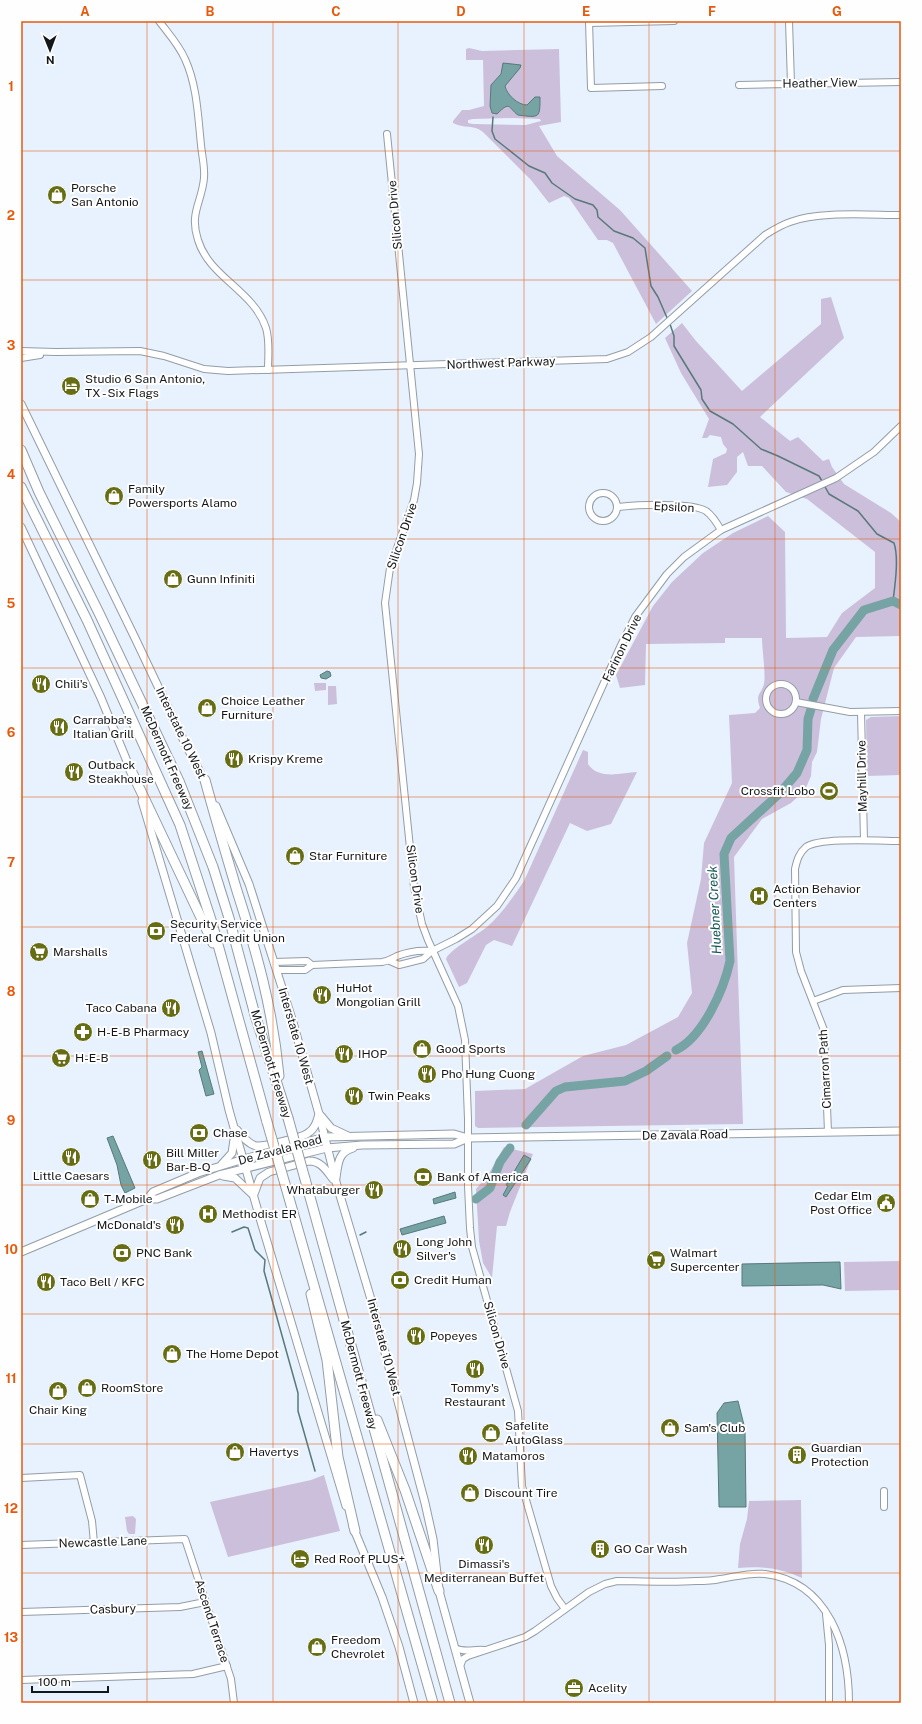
<svg xmlns="http://www.w3.org/2000/svg" width="922" height="1724" viewBox="0 0 922 1724" font-family="'Public Sans',sans-serif">
<style>
.green{fill:#ccbfdb;fill-rule:evenodd}
.water{fill:#76a3a3;stroke:#58797a}
.lines{fill:none;stroke-linecap:round;stroke-linejoin:round}
.stream{stroke:#58797a;stroke-width:1.5}
.river{stroke:#76a3a3;stroke-width:9}
.minor-casing{stroke:#939da7;stroke-width:8}
.major-casing{stroke:#939da7;stroke-width:9}
.highway-casing{stroke:#939da7;stroke-width:11}
.minor{stroke:#fff;stroke-width:6}
.major{stroke:#fff;stroke-width:7}
.highway{stroke:#fff;stroke-width:9}
.highway-bridge-casing{stroke:#939da7;stroke-width:11;stroke-linecap:butt}
.highway-bridge{stroke:#fff;stroke-width:9}
.grid{fill:none;stroke:#e8590c;stroke-width:1;stroke-opacity:0.55}
.labels{text-anchor:middle;stroke-width:4;stroke-linejoin:round;paint-order:stroke}
.street-label{font-size:12px;fill:#13161a;stroke:#fefefe}
.poi-label{font-size:12px;fill:#13161a;stroke:#fefefe;text-anchor:start}
.water-label{font-size:13px;font-style:italic;fill:#155656;stroke:#fefefe}
.neatline{fill:none;stroke:#e8590c;stroke-width:1.5}
.grid-label{font-size:13px;text-anchor:middle;font-weight:bold;fill:#e8590c}
</style>
<rect width="100%" height="100%" fill="#e7f2fe"/>
<g class="green">
<path d="M469,48L482,51L559,49L561,122L539,126L557,156L620,210L692,291L656,324L613,243L607,240H598L569,198L564,196L549,203L531,180L483,132C473,124 464,129 453,123V121L462,110H469L484,106L483,60H466V49ZM514,118L540,119L541,121L526,125L473,124L468,123V120L473,119Z"/>
<path d="M831,297L844,338L760,417L790,441L798,437L823,461L829,459L832,467L844,484L891,513L901,522V636L856,637L834,668L821,719L817,752L812,762L811,776L805,790L791,803L762,819L734,857L743,1124L478,1128L475,1126V1091L525,1089L583,1056L626,1045L678,1017L692,993L687,943L701,879L704,843L732,783L729,715L755,713L760,708C755,693 761,695 764,684C766,675 762,649 762,638H725V643L646,644L645,685L620,688L616,675L653,606L672,582L703,553L733,533L768,516L785,532L786,638L827,637L842,613L875,588V552L807,499L786,492L762,466H748L743,452L737,457V472L727,485L708,487L713,459L726,453L727,449L723,444L721,437L710,435L707,438H702L709,419L681,373L665,338L682,323L696,341L742,391L821,324V299Z"/>
<path d="M314,683H326V690L315,691Z"/>
<path d="M328,686H336L337,704L328,705Z"/>
<path d="M901,716V775L867,776L866,720L871,717Z"/>
<path d="M583,750L588,752V764C598,780 622,773 637,772L611,824L587,831L570,823L512,946L494,940L486,945L467,983L459,987L446,959C449,950 477,935 487,927C502,914 513,897 524,881Z"/>
<path d="M504,1147L533,1154L510,1212L506,1226H497L492,1278L483,1263L479,1241L476,1189L488,1175Z"/>
<path d="M901,1261V1290L845,1291L844,1262Z"/>
<path d="M324,1475L340,1531L228,1557L210,1502L311,1480Z"/>
<path d="M801,1500L802,1578C780,1568 762,1566 738,1568L740,1544L747,1519L749,1501Z"/>
<path d="M133,1516L136,1519L135,1534H129L127,1531L125,1517Z"/>
</g>
<g class="water">
<path d="M503,63L521,65L520,68L505,86C507,95 518,105 527,105L535,97H540C540,118 540,118 518,115C508,108 511,100 497,114L492,113L490,106L491,85L501,74Z"/>
<path d="M327,671L330,672L331,676L326,679L321,678L320,675Z"/>
<path d="M202,1051L214,1094L206,1096L199,1070L202,1067L198,1052Z"/>
<path d="M113,1136L135,1188L125,1193L121,1185L117,1165L107,1138Z"/>
<path d="M524,1155L531,1159L506,1197L503,1195L508,1186L506,1185Z"/>
<path d="M455,1192L456,1198L434,1204L433,1199Z"/>
<path d="M444,1216L446,1223L402,1235L400,1229Z"/>
<path d="M840,1262L841,1289L823,1285L742,1286V1264Z"/>
<path d="M738,1401L745,1429L746,1507H719L717,1413L724,1403Z"/>
</g>
<g class="lines">
<g class="stream">
<path d="M493,117L492,131L495,139L529,166L545,173L552,183L575,199L593,205L597,210L598,217L614,231L633,238L645,248L651,286L658,297L668,320"/>
<path d="M670,324L674,336V346L701,390L702,399L710,411L733,424L761,449L778,456L819,476L822,481"/>
<path d="M824,485L829,494L858,511L877,534L894,543C899,558 895,585 893,601"/>
<path d="M232,1232L244,1227L248,1228L255,1250L265,1260L264,1271L298,1393V1411L315,1471"/>
<path d="M360,1235L366,1232"/>
</g>
<g class="river">
<path d="M813,699L833,650L864,610L893,601L901,605"/>
<path d="M676,1050C703,1037 724,989 730,961L724,854L731,838L780,793L797,773L807,750L808,719L811,709"/>
<path d="M526,1125L556,1091L565,1087L625,1081L646,1071L667,1056"/>
<path d="M476,1199L490,1188L500,1162L510,1148"/>
</g>
<g class="minor-casing">
<g id="minor">
<path d="M159,21C168,33 179,45 185,59C197,85 198,116 201,145C202,156 205,167 204,178C202,202 189,213 198,240C209,277 254,291 266,328C270,341 268,356 268,370"/>
<path d="M589,21L591,88L662,86"/>
<path d="M789,21L791,84"/>
<path d="M589,23L674,21"/>
<path d="M739,85L901,82"/>
<path d="M387,134L419,454L417,483L414,500L390,568L385,603L414,887L422,924L428,940L458,1006L465,1040L468,1119V1186L470,1228L472,1247L518,1411L522,1486L551,1586L557,1598L565,1609"/>
<path d="M21,351L56,352L140,351L164,356L204,369L228,371L607,359L628,352L651,337L765,235C773,230 781,225 790,222C818,211 870,215 901,215"/>
<path d="M21,358L40,355"/>
<circle cx="603" cy="507" r="14"/>
<path d="M618,507C636,505 692,502 706,511C713,516 717,523 721,530"/>
<circle cx="781" cy="699" r="15"/>
<path d="M796,702L850,712L901,711"/>
<path d="M861,712L864,840"/>
<path d="M390,961L399,965L423,959L432,951L456,939L472,929L497,906L516,878L621,645L635,617L667,574L684,557L721,530L836,478L874,452L901,426"/>
<path d="M274,962L307,961L312,965"/>
<path d="M276,970H305L312,965L382,962C389,961 391,959 397,956C407,952 421,950 432,951"/>
<path d="M813,1001L843,990L901,988"/>
<path d="M828,1132L824,1030L801,971L796,952L795,869C797,860 799,853 806,847C820,837 881,841 901,841"/>
<path d="M21,1478L80,1475L92,1521L94,1543"/>
<path d="M884,1491V1507"/>
<path d="M21,1545L185,1539L231,1679L234,1703"/>
<path d="M21,1612L180,1607L205,1602"/>
<path d="M826,1614L829,1645V1703"/>
<path d="M455,1648C464,1653 474,1649 484,1650"/>
<path d="M460,1666L463,1659L468,1656L525,1637L535,1631L589,1592L605,1584L617,1581C643,1581 670,1583 696,1581C704,1581 712,1581 720,1579C735,1577 750,1572 765,1574C829,1582 849,1647 849,1703"/>
<path d="M21,1680L193,1674L227,1666"/>
</g>
</g>
<g class="major-casing">
<g id="major">
<path d="M21,404L135,638L182,737L206,784"/>
<path d="M21,527L101,698L131,771"/>
<path d="M142,801L211,1033L229,1110L259,1215L346,1506"/>
<path d="M216,806L249,884L292,1019L319,1114L336,1182L370,1296L425,1503L433,1539L439,1591L470,1703"/>
<path d="M321,1116L331,1128L348,1136"/>
<path d="M237,1130C242,1136 248,1144 256,1146C263,1147 304,1137 308,1133C315,1129 317,1121 319,1114"/>
<path d="M222,1164L232,1153L235,1133"/>
<path d="M223,1176L235,1178L252,1194"/>
<path d="M336,1178C338,1164 338,1152 353,1148"/>
<path d="M254,1194L260,1178L269,1172L309,1161C321,1161 326,1170 333,1179"/>
<path d="M147,1199L153,1192L198,1173L244,1159L325,1137L454,1134L468,1138L901,1131"/>
<path d="M21,1252L147,1199H157L219,1175L327,1148L362,1145L454,1144L468,1138"/>
<path d="M353,1527L382,1597L399,1647L414,1703"/>
</g>
</g>
<g class="highway-casing">
<g id="highway">
<path d="M21,450L39,492L99,613L179,781L213,867L229,918L255,1015L288,1118"/>
<path d="M21,487L87,620L180,825L212,923L267,1122"/>
<path d="M129,766L213,943"/>
<path d="M205,780C215,817 226,854 237,891C257,953 273,1010 279,1076"/>
<path d="M305,1179L450,1703"/>
<path d="M285,1184L433,1703"/>
<path d="M311,1294L327,1360L338,1457L355,1531"/>
<path d="M377,1420L405,1490L439,1591"/>
</g>
</g>
<use href="#minor" class="minor"/>
<use href="#major" class="major"/>
<use href="#highway" class="highway"/>
<g class="highway-bridge-casing">
<g id="highway-bridge">
<path d="M288,1118L305,1179"/>
<path d="M267,1122L285,1184"/>
</g>
</g>
<use href="#highway-bridge" class="highway-bridge"/>
</g>
<path class="grid" d="M147,21V1703M273,21V1703M398,21V1703M524,21V1703M649,21V1703M775,21V1703M21,151H901M21,280H901M21,410H901M21,539H901M21,668H901M21,797H901M21,927H901M21,1056H901M21,1185H901M21,1314H901M21,1444H901M21,1573H901"/>
<defs>
<g id="shop-disc" transform="scale(1)"><circle r="9.5" fill="#666d12" stroke="#fefefe"/><path d="M-5-2.5h2.3a2.7 3.5 0 0 1 5.4 0H5L5.5 6h-11ZM-1.5-2.5h3a1.5 2.3 0 0 0-3 0Z" fill="#fff"/></g>
<g id="hotel-disc" transform="scale(1)"><circle r="9.5" fill="#666d12" stroke="#fefefe"/><path d="M-6-4.5h1.5V1H6V5H4.5V3h-9V5H-6ZM-4 0a1.8 1.8 0 1 1 3.6 0ZM.5 0V-2.5h3Q6-2.5 6 0Z" fill="#fff"/></g>
<g id="restaurant-disc" transform="scale(1)"><circle r="9.5" fill="#666d12" stroke="#fefefe"/><path d="M-5-6h1v4h1v-4h1v4h1v-4h1v5L-1.5 .5V6h-2V.5L-5-1ZM5-6V6H3V1.5H1.5Q1.5-4 5-6Z" fill="#fff"/></g>
<g id="stadium-disc" transform="scale(1)"><circle r="9.5" fill="#666d12" stroke="#fefefe"/><path d="M0-5a6.5 5 0 1 0 0 10a6.5 5 0 1 0 0-10ZM-3.5-1.8h7v3.6h-7Z" fill="#fff"/></g>
<g id="hospital-disc" transform="scale(1)"><circle r="9.5" fill="#666d12" stroke="#fefefe"/><path d="M-5-5h3v3.5h4V-5h3V5h-3V1.5h-4V5h-3Z" fill="#fff"/></g>
<g id="bank-disc" transform="scale(1)"><circle r="9.5" fill="#666d12" stroke="#fefefe"/><path d="M-6-4H6V4H-6ZM0-2.3a2.3 2.3 0 1 0 0 4.6a2.3 2.3 0 1 0 0-4.6Z" fill="#fff"/></g>
<g id="supermarket-disc" transform="scale(1)"><circle r="9.5" fill="#666d12" stroke="#fefefe"/><path d="M-6-5.5h2.5l.6 2H6L4.5 2H-2.5L-4.4-4H-6ZM-1.5 3.2a1.3 1.3 0 1 0 .1 0ZM3 3.2a1.3 1.3 0 1 0 .1 0Z" fill="#fff"/></g>
<g id="pharmacy-disc" transform="scale(1)"><circle r="9.5" fill="#666d12" stroke="#fefefe"/><path d="M-2-6h4v4h4v4h-4v4h-4v-4h-4v-4h4Z" fill="#fff"/></g>
<g id="civic-disc" transform="scale(1)"><circle r="9.5" fill="#666d12" stroke="#fefefe"/><path d="M-.6-6.5H3V-4.5H.6V-3L4-1V1h2V6H-6V1h2V-1L-.6-3ZM-1.2 2.5V6h2.4V2.5Z" fill="#fff"/></g>
<g id="building-disc" transform="scale(1)"><circle r="9.5" fill="#666d12" stroke="#fefefe"/><path d="M-4-6H4V6H1V3H-1V6H-4ZM-2.5-4.3h1.7v1.8h-1.7ZM.8-4.3h1.7v1.8H.8ZM-2.5-1h1.7V.8h-1.7ZM.8-1h1.7V.8H.8Z" fill="#fff"/></g>
<g id="office-disc" transform="scale(1)"><circle r="9.5" fill="#666d12" stroke="#fefefe"/><path d="M-6-3h4V-5.5h4V-3h4V5H-6ZM-1-4.5V-3h2v-1.5ZM-6 0V1H6V0Z" fill="#fff"/></g>
</defs>
<g fill-rule="evenodd">
<use href="#shop-disc" x="57" y="195"/>
<use href="#hotel-disc" x="71" y="386"/>
<use href="#shop-disc" x="114" y="496"/>
<use href="#shop-disc" x="173" y="579"/>
<use href="#restaurant-disc" x="41" y="684"/>
<use href="#shop-disc" x="207" y="708"/>
<use href="#restaurant-disc" x="59" y="727"/>
<use href="#restaurant-disc" x="234" y="759"/>
<use href="#restaurant-disc" x="74" y="772"/>
<use href="#stadium-disc" x="829" y="791"/>
<use href="#shop-disc" x="295" y="856"/>
<use href="#hospital-disc" x="759" y="896"/>
<use href="#bank-disc" x="156" y="931"/>
<use href="#supermarket-disc" x="39" y="952"/>
<use href="#restaurant-disc" x="322" y="995"/>
<use href="#restaurant-disc" x="171" y="1008"/>
<use href="#pharmacy-disc" x="83" y="1032"/>
<use href="#shop-disc" x="422" y="1049"/>
<use href="#restaurant-disc" x="344" y="1054"/>
<use href="#supermarket-disc" x="61" y="1058"/>
<use href="#restaurant-disc" x="427" y="1074"/>
<use href="#restaurant-disc" x="354" y="1096"/>
<use href="#bank-disc" x="199" y="1133"/>
<use href="#restaurant-disc" x="71" y="1157"/>
<use href="#restaurant-disc" x="152" y="1160"/>
<use href="#bank-disc" x="423" y="1177"/>
<use href="#restaurant-disc" x="374" y="1190"/>
<use href="#shop-disc" x="90" y="1199"/>
<use href="#civic-disc" x="886" y="1203"/>
<use href="#hospital-disc" x="208" y="1214"/>
<use href="#restaurant-disc" x="175" y="1225"/>
<use href="#restaurant-disc" x="402" y="1249"/>
<use href="#bank-disc" x="122" y="1253"/>
<use href="#supermarket-disc" x="656" y="1260"/>
<use href="#bank-disc" x="400" y="1280"/>
<use href="#restaurant-disc" x="46" y="1282"/>
<use href="#restaurant-disc" x="416" y="1336"/>
<use href="#shop-disc" x="172" y="1354"/>
<use href="#restaurant-disc" x="475" y="1369"/>
<use href="#shop-disc" x="87" y="1388"/>
<use href="#shop-disc" x="58" y="1391"/>
<use href="#shop-disc" x="670" y="1428"/>
<use href="#shop-disc" x="491" y="1433"/>
<use href="#shop-disc" x="235" y="1452"/>
<use href="#building-disc" x="797" y="1455"/>
<use href="#restaurant-disc" x="468" y="1456"/>
<use href="#shop-disc" x="470" y="1493"/>
<use href="#restaurant-disc" x="484" y="1545"/>
<use href="#building-disc" x="600" y="1549"/>
<use href="#hotel-disc" x="300" y="1559"/>
<use href="#shop-disc" x="317" y="1647"/>
<use href="#office-disc" x="574" y="1688"/>
</g>
<g class="labels">
<g class="street-label">
<text transform="translate(820 83) rotate(-1)" y="4">Heather View</text>
<text transform="translate(395 215) rotate(-95)" y="4">Silicon Drive</text>
<text transform="translate(501 363) rotate(-2)" y="4">Northwest Parkway</text>
<text transform="translate(674 507) rotate(3)" y="4">Epsilon</text>
<text transform="translate(402 536) rotate(-71)" y="4">Silicon Drive</text>
<text transform="translate(622 648) rotate(-64)" y="4">Farinon Drive</text>
<text transform="translate(181 733) rotate(64)" y="4">Interstate 10 West</text>
<text transform="translate(167 758) rotate(66)" y="4">McDermott Freeway</text>
<text transform="translate(862 776) rotate(-91)" y="4">Mayhill Drive</text>
<text transform="translate(415 879) rotate(82)" y="4">Silicon Drive</text>
<text transform="translate(296 1036) rotate(74)" y="4">Interstate 10 West</text>
<text transform="translate(271 1064) rotate(73)" y="4">McDermott Freeway</text>
<text transform="translate(825 1069) rotate(-93)" y="4">Cimarron Path</text>
<text transform="translate(685 1135) rotate(-1)" y="4">De Zavala Road</text>
<text transform="translate(280 1150) rotate(-15)" y="4">De Zavala Road</text>
<text transform="translate(497 1335) rotate(74)" y="4">Silicon Drive</text>
<text transform="translate(384 1347) rotate(75)" y="4">Interstate 10 West</text>
<text transform="translate(359 1375) rotate(75)" y="4">McDermott Freeway</text>
<text transform="translate(103 1542) rotate(-2)" y="4">Newcastle Lane</text>
<text transform="translate(113 1609) rotate(-2)" y="4">Casbury</text>
<text transform="translate(212 1621) rotate(72)" y="4">Ascend Terrace</text>
</g>
<g class="poi-label">
<text x="71" y="192">Porsche<tspan x="71" dy="14">San Antonio</tspan></text>
<text x="85" y="383">Studio 6 San Antonio,<tspan x="85" dy="14">TX - Six Flags</tspan></text>
<text x="128" y="493">Family<tspan x="128" dy="14">Powersports Alamo</tspan></text>
<text x="187" y="583">Gunn Infiniti</text>
<text x="55" y="688">Chili's</text>
<text x="221" y="705">Choice Leather<tspan x="221" dy="14">Furniture</tspan></text>
<text x="73" y="724">Carrabba's<tspan x="73" dy="14">Italian Grill</tspan></text>
<text x="248" y="763">Krispy Kreme</text>
<text x="88" y="769">Outback<tspan x="88" dy="14">Steakhouse</tspan></text>
<text x="815" y="795" text-anchor="end">Crossfit Lobo</text>
<text x="309" y="860">Star Furniture</text>
<text x="773" y="893">Action Behavior<tspan x="773" dy="14">Centers</tspan></text>
<text x="170" y="928">Security Service<tspan x="170" dy="14">Federal Credit Union</tspan></text>
<text x="53" y="956">Marshalls</text>
<text x="336" y="992">HuHot<tspan x="336" dy="14">Mongolian Grill</tspan></text>
<text x="157" y="1012" text-anchor="end">Taco Cabana</text>
<text x="97" y="1036">H-E-B Pharmacy</text>
<text x="436" y="1053">Good Sports</text>
<text x="358" y="1058">IHOP</text>
<text x="75" y="1062">H-E-B</text>
<text x="441" y="1078">Pho Hung Cuong</text>
<text x="368" y="1100">Twin Peaks</text>
<text x="213" y="1137">Chase</text>
<text x="166" y="1157">Bill Miller<tspan x="166" dy="14">Bar-B-Q</tspan></text>
<text x="71" y="1180" text-anchor="middle">Little Caesars</text>
<text x="437" y="1181">Bank of America</text>
<text x="360" y="1194" text-anchor="end">Whataburger</text>
<text x="872" y="1200" text-anchor="end">Cedar Elm<tspan x="872" dy="14">Post Office</tspan></text>
<text x="104" y="1203">T-Mobile</text>
<text x="222" y="1218">Methodist ER</text>
<text x="161" y="1229" text-anchor="end">McDonald's</text>
<text x="416" y="1246">Long John<tspan x="416" dy="14">Silver's</tspan></text>
<text x="136" y="1257">PNC Bank</text>
<text x="670" y="1257">Walmart<tspan x="670" dy="14">Supercenter</tspan></text>
<text x="414" y="1284">Credit Human</text>
<text x="60" y="1286">Taco Bell / KFC</text>
<text x="430" y="1340">Popeyes</text>
<text x="186" y="1358">The Home Depot</text>
<text x="101" y="1392">RoomStore</text>
<text x="475" y="1392" text-anchor="middle">Tommy's<tspan x="475" dy="14">Restaurant</tspan></text>
<text x="58" y="1414" text-anchor="middle">Chair King</text>
<text x="505" y="1430">Safelite<tspan x="505" dy="14">AutoGlass</tspan></text>
<text x="684" y="1432">Sam's Club</text>
<text x="811" y="1452">Guardian<tspan x="811" dy="14">Protection</tspan></text>
<text x="249" y="1456">Havertys</text>
<text x="482" y="1460">Matamoros</text>
<text x="484" y="1497">Discount Tire</text>
<text x="614" y="1553">GO Car Wash</text>
<text x="314" y="1563">Red Roof PLUS+</text>
<text x="484" y="1568" text-anchor="middle">Dimassi's<tspan x="484" dy="14">Mediterranean Buffet</tspan></text>
<text x="331" y="1644">Freedom<tspan x="331" dy="14">Chevrolet</tspan></text>
<text x="588" y="1692">Acelity</text>
</g>
<g class="water-label">
<text transform="translate(714 910) rotate(-93)" y="5">Huebner Creek</text>
</g>
</g>
<rect width="922" height="1724" fill="none" stroke="#fefefe" stroke-width="44"/>
<g transform="translate(50 50) rotate(179)" stroke="#fefefe" stroke-width="3" paint-order="stroke">
<path d="M0-3L7 15L0 10L-7 15Z" fill="#13161a"/>
<text y="-6" font-size="11" font-weight="bold" text-anchor="middle" fill="#13161a">N</text>
</g>
<path d="M32 1686v6h76v-6" fill="none" stroke="#13161a" stroke-width="2"/>
<text x="38" y="1686" font-size="12" fill="#13161a" stroke="#fefefe" stroke-width="3" paint-order="stroke">100 m</text>
<rect x="22" y="22" width="878" height="1680" class="neatline"/>
<g class="grid-label">
<text x="85" y="16">A</text>
<text x="210" y="16">B</text>
<text x="336" y="16">C</text>
<text x="461" y="16">D</text>
<text x="586" y="16">E</text>
<text x="712" y="16">F</text>
<text x="837" y="16">G</text>
<text x="11" y="91">1</text>
<text x="11" y="220">2</text>
<text x="11" y="350">3</text>
<text x="11" y="479">4</text>
<text x="11" y="608">5</text>
<text x="11" y="737">6</text>
<text x="11" y="867">7</text>
<text x="11" y="996">8</text>
<text x="11" y="1125">9</text>
<text x="11" y="1254">10</text>
<text x="11" y="1383">11</text>
<text x="11" y="1513">12</text>
<text x="11" y="1642">13</text>
</g>
</svg>
